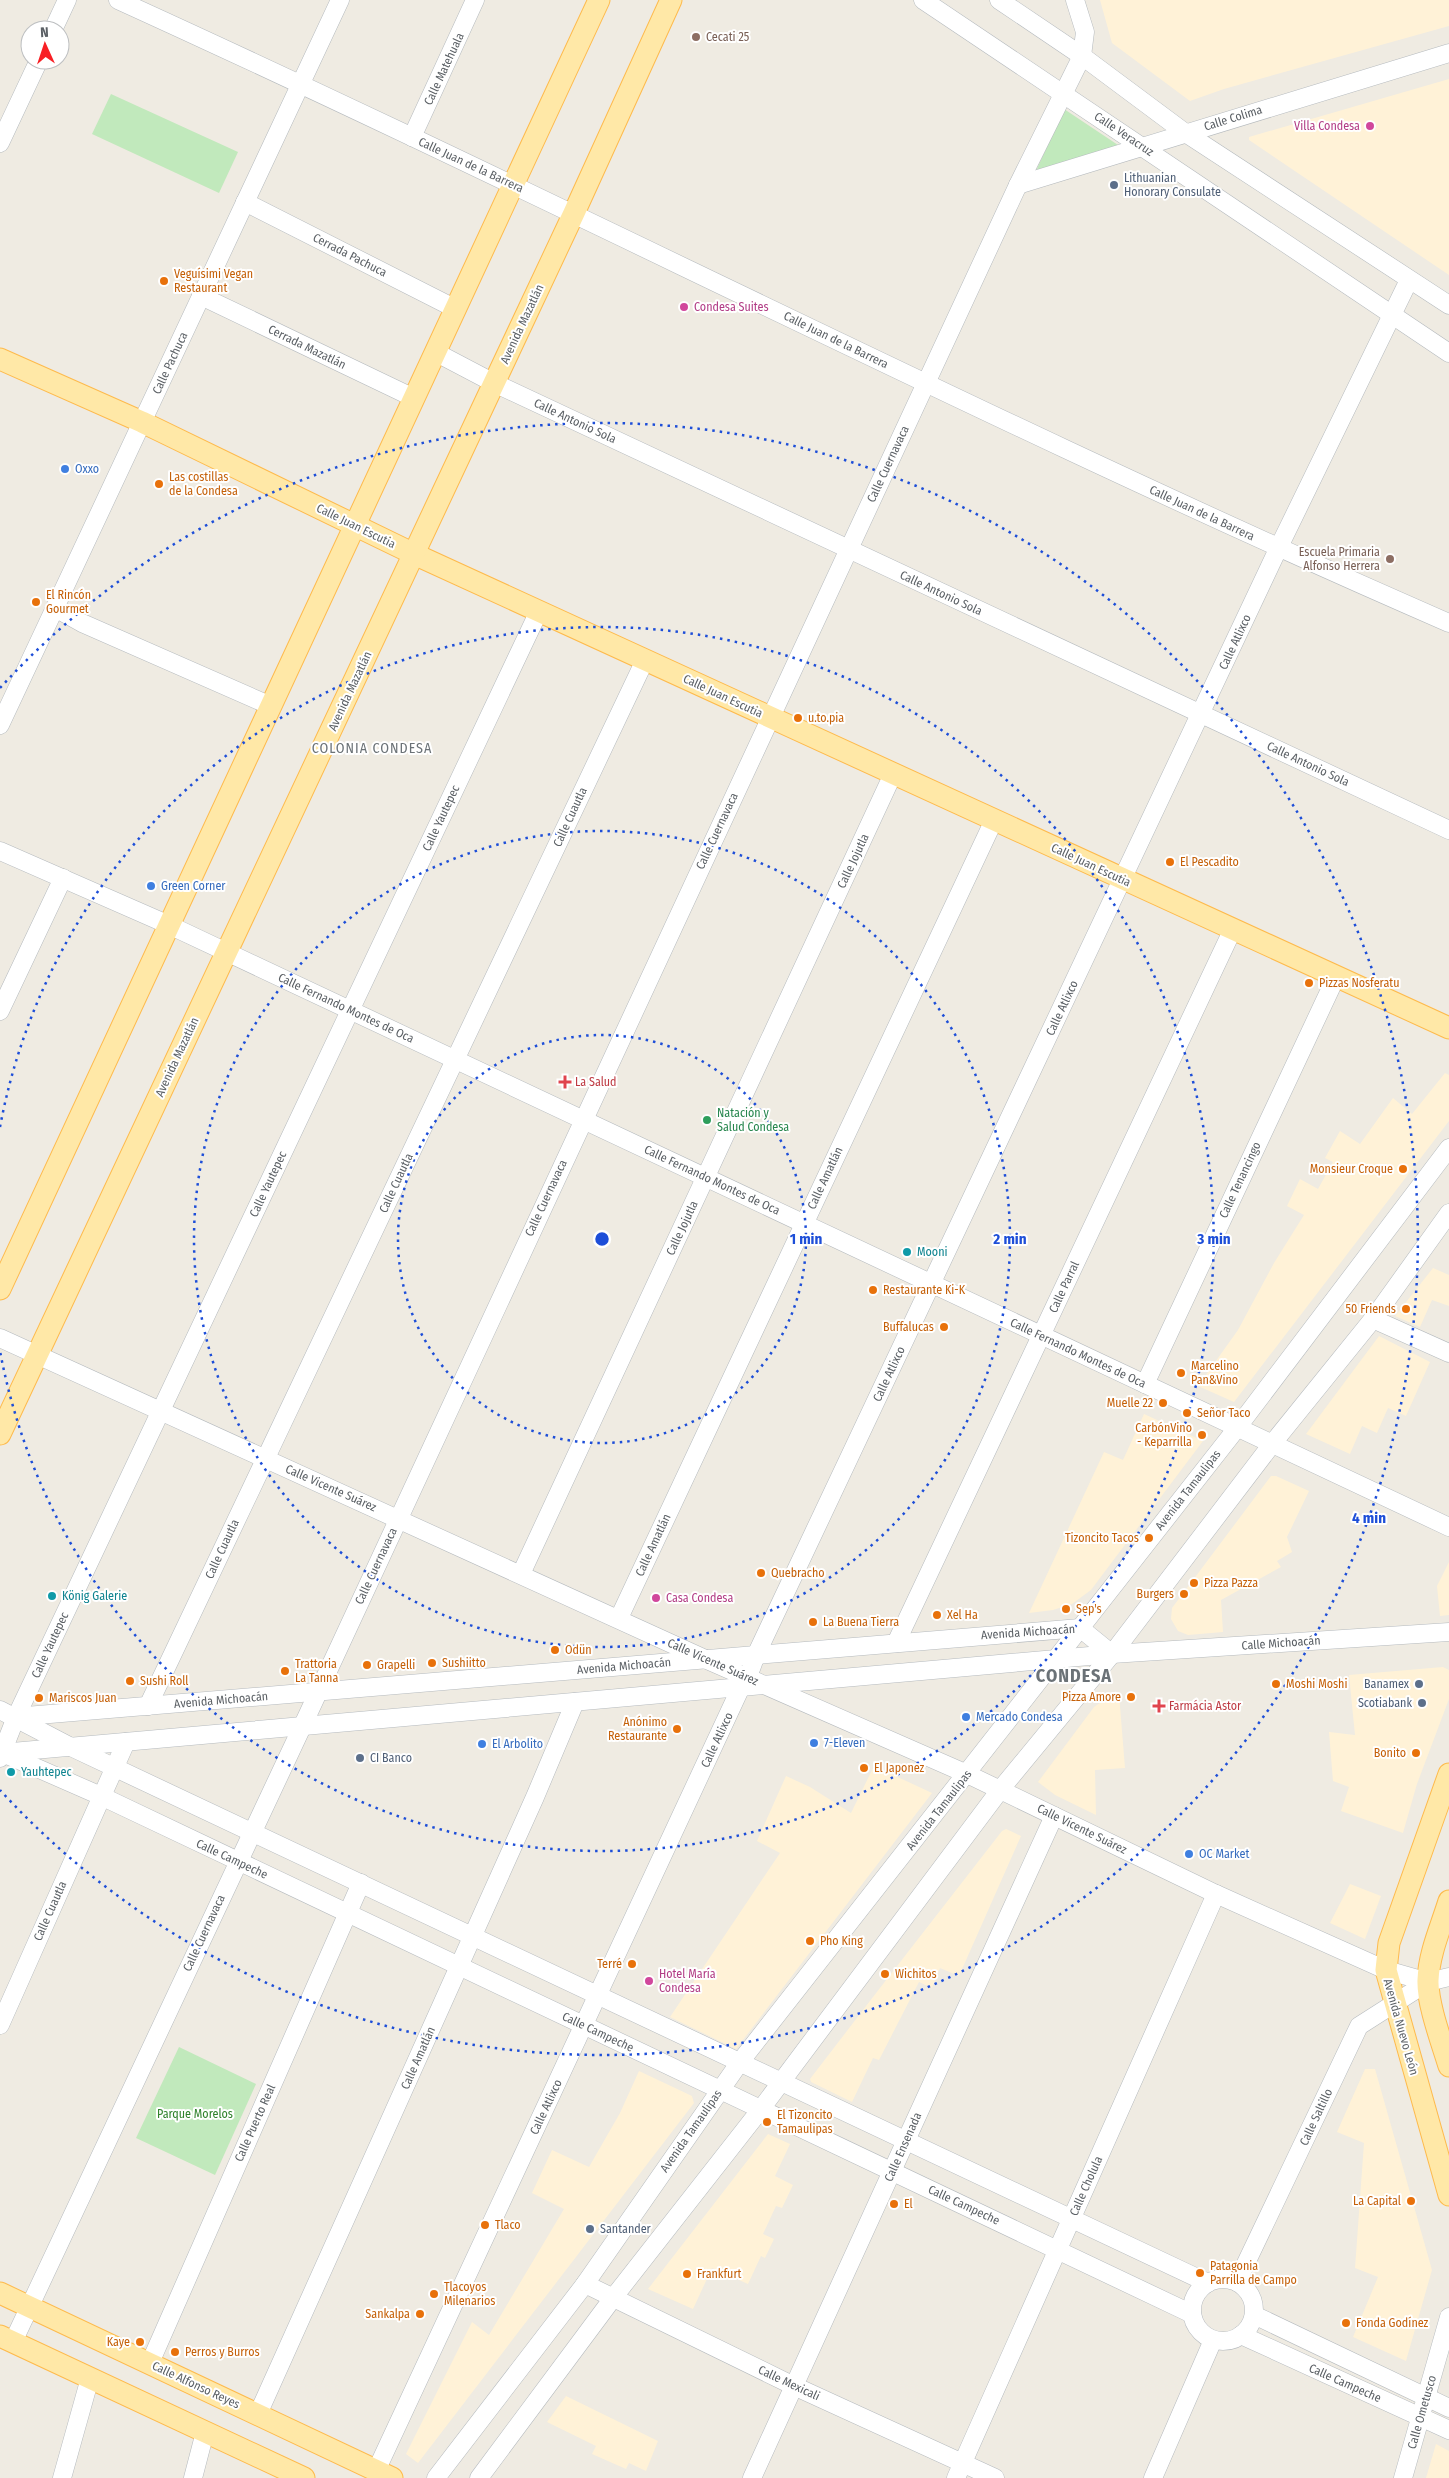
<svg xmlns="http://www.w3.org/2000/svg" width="1449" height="2478" viewBox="0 0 1449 2478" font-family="'Fira Sans Condensed',sans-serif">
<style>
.commercial{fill:#fff2d7}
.green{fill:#c1e9bc}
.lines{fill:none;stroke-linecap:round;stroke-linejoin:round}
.minor-casing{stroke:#b5babe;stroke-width:19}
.major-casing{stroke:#feba4c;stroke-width:23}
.minor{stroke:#fff;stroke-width:18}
.major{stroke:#ffe8a7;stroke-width:21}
.ring{fill:none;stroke:#1d4ed8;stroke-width:2.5;stroke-dasharray:2.5 5}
.education-dot{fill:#8d6e63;stroke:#fff;stroke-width:2}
.hotel-dot{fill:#d1479c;stroke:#fff;stroke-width:2}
.service-dot{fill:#5c6f8a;stroke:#fff;stroke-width:2}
.food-dot{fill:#e8710a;stroke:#fff;stroke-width:2}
.shop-dot{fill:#3f7fe0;stroke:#fff;stroke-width:2}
.health-dot{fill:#e0444e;stroke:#fff;stroke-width:2}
.leisure-dot{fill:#2e9e5b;stroke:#fff;stroke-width:2}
.culture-dot{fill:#0f9aa8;stroke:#fff;stroke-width:2}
.labels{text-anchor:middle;stroke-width:4;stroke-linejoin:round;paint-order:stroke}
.education-label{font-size:12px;fill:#785e54;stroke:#fff;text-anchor:start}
.street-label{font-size:12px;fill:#5b6065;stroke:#fff}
.hotel-label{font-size:12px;fill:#b23c85;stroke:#fff;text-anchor:start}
.service-label{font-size:12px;fill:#4e5e75;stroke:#fff;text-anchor:start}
.food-label{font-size:12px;fill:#c56008;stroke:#fff;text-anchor:start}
.shop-label{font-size:12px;fill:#366cbe;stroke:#fff;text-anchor:start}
.health-label{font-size:12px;fill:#be3a42;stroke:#fff;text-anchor:start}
.leisure-label{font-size:12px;fill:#27864d;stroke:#fff;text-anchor:start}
.culture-label{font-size:12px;fill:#0d838f;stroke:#fff;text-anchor:start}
.park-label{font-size:12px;fill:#30822c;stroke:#fff}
.neighbourhood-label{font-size:14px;letter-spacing:1px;fill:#6b7277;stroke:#fff}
.district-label{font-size:18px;font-weight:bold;letter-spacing:1px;fill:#6b7277;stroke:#fff}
.centre{fill:#1d4ed8;stroke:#fff;stroke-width:2.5}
.ring-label{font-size:15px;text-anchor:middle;font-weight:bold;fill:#1d4ed8;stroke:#fff;stroke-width:4;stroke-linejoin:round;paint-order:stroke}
</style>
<rect width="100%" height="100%" fill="#efebe2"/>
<g class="commercial">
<path d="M1100,0H1449V26L1224,89L1190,101L1112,43Z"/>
<path d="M1449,79V275L1249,140V137Z"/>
<path d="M1445,1073L1449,1075V1121L1234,1402L1198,1386L1238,1330L1274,1263L1304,1215L1287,1206L1300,1179L1318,1189L1333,1162L1325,1158L1340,1131L1360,1144L1393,1098L1412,1114Z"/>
<path d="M1433,1268L1449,1275V1306L1432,1300L1420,1327L1395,1316Z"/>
<path d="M1379,1336L1430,1362L1406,1416L1388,1408L1377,1433L1362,1426L1350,1454L1306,1434Z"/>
<path d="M1144,1414L1203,1441L1091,1590L1072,1604L1053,1610L1029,1613L1104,1452L1123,1460Z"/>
<path d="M1271,1476H1276L1309,1491L1287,1537L1292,1552L1277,1561L1281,1567L1221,1600L1223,1632L1188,1635L1178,1631L1171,1619L1172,1608Z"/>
<path d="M1449,1562V1615L1440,1616L1437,1586Z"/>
<path d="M1443,1667L1449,1670V1699L1417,1784L1403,1833L1341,1811L1349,1787L1333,1781L1329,1732L1355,1735L1349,1675Z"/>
<path d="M1119,1694L1125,1768L1095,1770L1096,1815L1055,1795L1038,1782L1094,1707L1110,1696Z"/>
<path d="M874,1766L932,1793L736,2049L670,2017L780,1853L757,1841L786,1776L810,1787L851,1813Z"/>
<path d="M1006,1829L1021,1836L959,1976L940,1968L932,1988L919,1982L879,2060L873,2058L852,2102L811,2082L810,2079L873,1997L1002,1831Z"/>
<path d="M1350,1884L1381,1896L1365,1939L1330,1923Z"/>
<path d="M1365,2069H1375L1432,2270L1406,2361L1353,2337L1378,2277L1355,2268L1364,2143L1337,2132Z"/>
<path d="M639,2071L692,2096L694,2103L418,2463L406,2454L472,2322L489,2335L564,2209L532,2193L552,2150L589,2167L620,2113Z"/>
<path d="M768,2134L790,2144L775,2176L793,2185L782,2208L776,2206L763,2234L774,2239L765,2258L761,2256L748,2284L712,2268L693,2309L648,2289Z"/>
<path d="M566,2396L658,2441L646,2471L629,2463L626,2469L592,2454L596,2446L547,2422Z"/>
<path d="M1436,2444L1449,2451V2478H1426Z"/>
</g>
<g class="green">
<path d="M111,94L238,152L219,193L92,134Z"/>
<path d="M1064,109L1118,145L1036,171Z"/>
<path d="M179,2047L256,2084L215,2175L136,2138Z"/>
</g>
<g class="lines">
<g class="minor-casing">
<g id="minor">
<path d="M118,0C564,203 1000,428 1449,623"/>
<path d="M923,0L1449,353"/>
<path d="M999,0L1082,56L1184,132L1449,305"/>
<path d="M53,30L67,0"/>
<path d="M412,137L475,0"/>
<path d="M0,143L39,60"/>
<path d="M1018,185L1449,53"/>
<path d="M245,202L456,309"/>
<path d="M201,296L414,398"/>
<path d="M435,352L494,383L1449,830"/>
<path d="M55,608L82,623L271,706"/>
<path d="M0,725L340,0"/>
<path d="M0,851L169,925L1449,1527"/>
<path d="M0,1011L63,878"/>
<path d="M1373,1319L1449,1353"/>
<path d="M0,1338L705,1659L967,1774L1216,1894L1386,1970L1428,1982"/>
<path d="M1145,1384L1336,977"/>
<path d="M521,1574L893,774"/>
<path d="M619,1618L994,820"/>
<path d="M896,1643L1232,931"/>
<path d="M148,1706L645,660"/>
<path d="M0,1710L71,1747L1208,2283"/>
<path d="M14,1717L1080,1628L1112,1654"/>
<path d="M0,1753L1112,1654L1449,1632"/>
<path d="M5,1754L101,1796L1192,2314"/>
<path d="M0,1758L16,1717L539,611"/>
<path d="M0,2025L126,1742"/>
<circle cx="1223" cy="2310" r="31"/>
<path d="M1237,2282L1359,2026L1428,1982L1449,1977"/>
<path d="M585,2284L794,2386L995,2478"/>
<path d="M1254,2315L1449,2408"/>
<path d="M1241,2335L1449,2430"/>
<path d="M13,2342L302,1727L1018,185L1082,56L1085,32L1075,0"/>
<path d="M150,2363L361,1883"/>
<path d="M258,2414L535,1797L575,1702"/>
<path d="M376,2471L741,1687L748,1677L756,1655L1278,549L1409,280"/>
<path d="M62,2478L90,2378"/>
<path d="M193,2478L205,2432"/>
<path d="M436,2478L585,2284L740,2062L1237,1428L1449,1148"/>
<path d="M479,2478L613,2298L761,2109L1000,1790L1112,1654L1272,1444L1373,1319L1449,1213"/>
<path d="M752,2478L1054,1816"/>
<path d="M956,2478L1216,1894"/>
<path d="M1153,2478L1213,2340"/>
<path d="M1403,2478L1449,2317"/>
</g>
</g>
<g class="major-casing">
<g id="major">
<path d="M0,359L142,422L414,554L1449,1028"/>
<path d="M0,1289L599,0"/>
<path d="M0,1434L574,213L671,0"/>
<path d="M1449,1774L1389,1943L1386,1970L1449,2195"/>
<path d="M1449,1901C1441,1927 1429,1953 1428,1980C1427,2003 1442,2043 1449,2066"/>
<path d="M0,2293L392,2478"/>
<path d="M0,2336L304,2478"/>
</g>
</g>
<use href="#minor" class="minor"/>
<use href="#major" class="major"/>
</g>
<g class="ring">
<circle cx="602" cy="1239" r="204"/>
<circle cx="602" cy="1239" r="408"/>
<path d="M0 1127A612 612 0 1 1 0 1351"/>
<path d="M0 688A816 816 0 1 1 0 1790"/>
</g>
<g class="education-dot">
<circle cx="696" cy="37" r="5"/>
<circle cx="1390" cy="559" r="5"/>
</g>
<g class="hotel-dot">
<circle cx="1370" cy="126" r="5"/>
<circle cx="684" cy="307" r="5"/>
<circle cx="656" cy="1598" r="5"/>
<circle cx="649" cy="1981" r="5"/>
</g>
<g class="service-dot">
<circle cx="1114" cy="185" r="5"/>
<circle cx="1419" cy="1684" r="5"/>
<circle cx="1422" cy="1703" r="5"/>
<circle cx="360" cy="1758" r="5"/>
<circle cx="590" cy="2229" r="5"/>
</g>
<g class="food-dot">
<circle cx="164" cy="281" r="5"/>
<circle cx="159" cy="484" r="5"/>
<circle cx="36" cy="602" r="5"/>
<circle cx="798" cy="718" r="5"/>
<circle cx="1170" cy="862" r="5"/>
<circle cx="1309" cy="983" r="5"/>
<circle cx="1403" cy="1169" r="5"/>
<circle cx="873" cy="1290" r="5"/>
<circle cx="1406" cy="1309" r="5"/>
<circle cx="944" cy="1327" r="5"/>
<circle cx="1181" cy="1373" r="5"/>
<circle cx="1163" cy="1403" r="5"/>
<circle cx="1187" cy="1413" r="5"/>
<circle cx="1202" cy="1435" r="5"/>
<circle cx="1149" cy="1538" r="5"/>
<circle cx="761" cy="1573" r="5"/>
<circle cx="1194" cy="1583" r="5"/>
<circle cx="1184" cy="1594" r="5"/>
<circle cx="1066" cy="1609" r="5"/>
<circle cx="937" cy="1615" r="5"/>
<circle cx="813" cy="1622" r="5"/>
<circle cx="555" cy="1650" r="5"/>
<circle cx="432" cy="1663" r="5"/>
<circle cx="367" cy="1665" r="5"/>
<circle cx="285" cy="1671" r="5"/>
<circle cx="130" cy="1681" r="5"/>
<circle cx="1276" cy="1684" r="5"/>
<circle cx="1131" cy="1697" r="5"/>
<circle cx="39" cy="1698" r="5"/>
<circle cx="677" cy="1729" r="5"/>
<circle cx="1416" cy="1753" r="5"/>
<circle cx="864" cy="1768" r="5"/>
<circle cx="810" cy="1941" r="5"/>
<circle cx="632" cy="1964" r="5"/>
<circle cx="885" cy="1974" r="5"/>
<circle cx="767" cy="2122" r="5"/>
<circle cx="1411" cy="2201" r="5"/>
<circle cx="894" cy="2204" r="5"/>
<circle cx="485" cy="2225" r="5"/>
<circle cx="1200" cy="2273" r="5"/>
<circle cx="687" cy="2274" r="5"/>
<circle cx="434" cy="2294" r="5"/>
<circle cx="420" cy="2314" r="5"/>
<circle cx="1346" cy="2323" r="5"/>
<circle cx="140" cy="2342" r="5"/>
<circle cx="175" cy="2352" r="5"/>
</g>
<g class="shop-dot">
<circle cx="65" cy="469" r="5"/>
<circle cx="151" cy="886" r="5"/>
<circle cx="966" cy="1717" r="5"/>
<circle cx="814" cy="1743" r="5"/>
<circle cx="482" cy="1744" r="5"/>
<circle cx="1189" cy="1854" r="5"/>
</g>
<g class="health-dot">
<path d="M562.5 1074.5h5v5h5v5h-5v5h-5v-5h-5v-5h5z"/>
<path d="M1156.5 1698.5h5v5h5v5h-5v5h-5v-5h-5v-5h5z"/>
</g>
<circle class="leisure-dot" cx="707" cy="1120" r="5"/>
<g class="culture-dot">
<circle cx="907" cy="1252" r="5"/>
<circle cx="52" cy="1596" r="5"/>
<circle cx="11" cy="1772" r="5"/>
</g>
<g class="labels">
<g class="education-label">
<text x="706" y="41">Cecati 25</text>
<text x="1380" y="556" text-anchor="end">Escuela Primaria<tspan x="1380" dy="14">Alfonso Herrera</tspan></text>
</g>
<g class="street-label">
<text transform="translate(444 69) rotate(-65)" y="4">Calle Matehuala</text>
<text transform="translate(1233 118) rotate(-17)" y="4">Calle Colima</text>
<text transform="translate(1124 134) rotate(34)" y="4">Calle Veracruz</text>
<text transform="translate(471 165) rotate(25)" y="4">Calle Juan de la Barrera</text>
<text transform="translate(350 255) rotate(27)" y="4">Cerrada Pachuca</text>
<text transform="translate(522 324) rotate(-65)" y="4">Avenida Mazatlán</text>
<text transform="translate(836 340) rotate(26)" y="4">Calle Juan de la Barrera</text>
<text transform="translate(307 347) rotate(26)" y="4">Cerrada Mazatlán</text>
<text transform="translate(170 363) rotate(-65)" y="4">Calle Pachuca</text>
<text transform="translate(575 421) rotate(25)" y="4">Calle Antonio Sola</text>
<text transform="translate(888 464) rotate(-65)" y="4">Calle Cuernavaca</text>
<text transform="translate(1202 513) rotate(25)" y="4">Calle Juan de la Barrera</text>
<text transform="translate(356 526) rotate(26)" y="4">Calle Juan Escutia</text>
<text transform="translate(941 593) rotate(25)" y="4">Calle Antonio Sola</text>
<text transform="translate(1235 642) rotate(-65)" y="4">Calle Atlixco</text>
<text transform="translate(350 691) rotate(-65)" y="4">Avenida Mazatlán</text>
<text transform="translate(723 696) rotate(25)" y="4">Calle Juan Escutia</text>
<text transform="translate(1308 764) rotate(25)" y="4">Calle Antonio Sola</text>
<text transform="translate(570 817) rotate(-65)" y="4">Calle Cuautla</text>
<text transform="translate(441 818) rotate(-65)" y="4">Calle Yautepec</text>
<text transform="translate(717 831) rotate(-65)" y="4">Calle Cuernavaca</text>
<text transform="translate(853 861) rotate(-65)" y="4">Calle Jojutla</text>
<text transform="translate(1091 865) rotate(25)" y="4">Calle Juan Escutia</text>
<text transform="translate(346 1008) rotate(25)" y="4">Calle Fernando Montes de Oca</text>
<text transform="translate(1062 1008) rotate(-65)" y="4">Calle Atlixco</text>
<text transform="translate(177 1057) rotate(-65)" y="4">Avenida Mazatlán</text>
<text transform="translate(825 1178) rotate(-65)" y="4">Calle Amatlán</text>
<text transform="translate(712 1180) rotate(25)" y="4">Calle Fernando Montes de Oca</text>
<text transform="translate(1240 1180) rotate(-65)" y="4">Calle Tenancingo</text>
<text transform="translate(396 1183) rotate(-65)" y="4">Calle Cuautla</text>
<text transform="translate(268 1184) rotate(-65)" y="4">Calle Yautepec</text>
<text transform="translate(546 1198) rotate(-65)" y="4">Calle Cuernavaca</text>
<text transform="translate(682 1228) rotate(-65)" y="4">Calle Jojutla</text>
<text transform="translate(1064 1287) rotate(-65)" y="4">Calle Parral</text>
<text transform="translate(1078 1353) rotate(25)" y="4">Calle Fernando Montes de Oca</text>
<text transform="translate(889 1374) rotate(-65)" y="4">Calle Atlixco</text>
<text transform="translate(331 1488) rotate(24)" y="4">Calle Vicente Suárez</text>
<text transform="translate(1188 1490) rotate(-52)" y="4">Avenida Tamaulipas</text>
<text transform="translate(653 1545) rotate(-65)" y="4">Calle Amatlán</text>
<text transform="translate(222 1549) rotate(-65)" y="4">Calle Cuautla</text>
<text transform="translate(376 1566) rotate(-65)" y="4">Calle Cuernavaca</text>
<text transform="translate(1028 1632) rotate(-4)" y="4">Avenida Michoacán</text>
<text transform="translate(1281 1643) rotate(-4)" y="4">Calle Michoacán</text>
<text transform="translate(50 1645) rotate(-65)" y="4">Calle Yautepec</text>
<text transform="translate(713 1662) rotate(24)" y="4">Calle Vicente Suárez</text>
<text transform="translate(624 1666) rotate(-5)" y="4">Avenida Michoacán</text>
<text transform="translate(221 1700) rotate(-5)" y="4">Avenida Michoacán</text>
<text transform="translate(717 1740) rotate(-65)" y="4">Calle Atlixco</text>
<text transform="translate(939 1810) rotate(-52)" y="4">Avenida Tamaulipas</text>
<text transform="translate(1082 1829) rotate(26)" y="4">Calle Vicente Suárez</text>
<text transform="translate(232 1859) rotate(25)" y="4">Calle Campeche</text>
<text transform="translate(50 1911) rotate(-66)" y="4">Calle Cuautla</text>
<text transform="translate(204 1933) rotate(-65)" y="4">Calle Cuernavaca</text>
<text transform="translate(1401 2027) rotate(74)" y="4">Avenida Nuevo León</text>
<text transform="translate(598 2032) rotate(25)" y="4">Calle Campeche</text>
<text transform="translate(418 2058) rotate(-66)" y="4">Calle Amatlán</text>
<text transform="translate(546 2107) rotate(-65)" y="4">Calle Atlixco</text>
<text transform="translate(1316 2117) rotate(-65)" y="4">Calle Saltillo</text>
<text transform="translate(255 2123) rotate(-66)" y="4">Calle Puerto Real</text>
<text transform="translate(691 2131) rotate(-55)" y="4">Avenida Tamaulipas</text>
<text transform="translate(903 2147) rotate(-66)" y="4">Calle Ensenada</text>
<text transform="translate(1086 2186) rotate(-66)" y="4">Calle Cholula</text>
<text transform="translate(964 2205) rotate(25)" y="4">Calle Campeche</text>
<text transform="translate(789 2383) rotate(25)" y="4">Calle Mexicali</text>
<text transform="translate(1345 2383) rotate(24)" y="4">Calle Campeche</text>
<text transform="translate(196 2385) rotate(25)" y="4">Calle Alfonso Reyes</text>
<text transform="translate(1422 2412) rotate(-74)" y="4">Calle Ometusco</text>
</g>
<g class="hotel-label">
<text x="1360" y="130" text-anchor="end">Villa Condesa</text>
<text x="694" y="311">Condesa Suites</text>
<text x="666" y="1602">Casa Condesa</text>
<text x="659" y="1978">Hotel María<tspan x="659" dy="14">Condesa</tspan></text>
</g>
<g class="service-label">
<text x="1124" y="182">Lithuanian<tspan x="1124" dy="14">Honorary Consulate</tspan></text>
<text x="1409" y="1688" text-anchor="end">Banamex</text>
<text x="1412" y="1707" text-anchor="end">Scotiabank</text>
<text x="370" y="1762">CI Banco</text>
<text x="600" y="2233">Santander</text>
</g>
<g class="food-label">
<text x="174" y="278">Veguísimi Vegan<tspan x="174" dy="14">Restaurant</tspan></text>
<text x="169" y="481">Las costillas<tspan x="169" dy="14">de la Condesa</tspan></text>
<text x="46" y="599">El Rincón<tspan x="46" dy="14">Gourmet</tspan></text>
<text x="808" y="722">u.to.pia</text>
<text x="1180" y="866">El Pescadito</text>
<text x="1319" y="987">Pizzas Nosferatu</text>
<text x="1393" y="1173" text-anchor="end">Monsieur Croque</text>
<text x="883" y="1294">Restaurante Ki-K</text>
<text x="1396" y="1313" text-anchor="end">50 Friends</text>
<text x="934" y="1331" text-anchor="end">Buffalucas</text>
<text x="1191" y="1370">Marcelino<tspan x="1191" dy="14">Pan&amp;Vino</tspan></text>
<text x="1153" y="1407" text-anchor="end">Muelle 22</text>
<text x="1197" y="1417">Señor Taco</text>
<text x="1192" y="1432" text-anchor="end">CarbónVino<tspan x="1192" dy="14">- Keparrilla</tspan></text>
<text x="1139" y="1542" text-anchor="end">Tizoncito Tacos</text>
<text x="771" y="1577">Quebracho</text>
<text x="1204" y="1587">Pizza Pazza</text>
<text x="1174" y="1598" text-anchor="end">Burgers</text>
<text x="1076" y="1613">Sep's</text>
<text x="947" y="1619">Xel Ha</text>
<text x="823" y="1626">La Buena Tierra</text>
<text x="565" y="1654">Odün</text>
<text x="442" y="1667">Sushiitto</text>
<text x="295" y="1668">Trattoria<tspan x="295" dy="14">La Tanna</tspan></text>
<text x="377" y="1669">Grapelli</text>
<text x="140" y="1685">Sushi Roll</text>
<text x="1286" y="1688">Moshi Moshi</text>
<text x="1121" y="1701" text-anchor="end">Pizza Amore</text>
<text x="49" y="1702">Mariscos Juan</text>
<text x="667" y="1726" text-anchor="end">Anónimo<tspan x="667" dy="14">Restaurante</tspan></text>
<text x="1406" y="1757" text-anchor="end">Bonito</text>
<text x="874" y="1772">El Japonez</text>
<text x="820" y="1945">Pho King</text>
<text x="622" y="1968" text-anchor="end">Terré</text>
<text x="895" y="1978">Wichitos</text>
<text x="777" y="2119">El Tizoncito<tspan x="777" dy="14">Tamaulipas</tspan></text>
<text x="1401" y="2205" text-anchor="end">La Capital</text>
<text x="904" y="2208">El</text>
<text x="495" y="2229">Tlaco</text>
<text x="1210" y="2270">Patagonia<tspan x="1210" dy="14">Parrilla de Campo</tspan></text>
<text x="697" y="2278">Frankfurt</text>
<text x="444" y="2291">Tlacoyos<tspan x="444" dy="14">Milenarios</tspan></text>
<text x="410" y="2318" text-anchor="end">Sankalpa</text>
<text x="1356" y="2327">Fonda Godínez</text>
<text x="130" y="2346" text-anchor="end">Kaye</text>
<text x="185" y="2356">Perros y Burros</text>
</g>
<g class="shop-label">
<text x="75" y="473">Oxxo</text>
<text x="161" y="890">Green Corner</text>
<text x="976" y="1721">Mercado Condesa</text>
<text x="824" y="1747">7-Eleven</text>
<text x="492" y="1748">El Arbolito</text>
<text x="1199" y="1858">OC Market</text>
</g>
<g class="health-label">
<text x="575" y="1086">La Salud</text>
<text x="1169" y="1710">Farmácia Astor</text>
</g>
<g class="leisure-label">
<text x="717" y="1117">Natación y<tspan x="717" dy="14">Salud Condesa</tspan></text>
</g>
<g class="culture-label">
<text x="917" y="1256">Mooni</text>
<text x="62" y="1600">König Galerie</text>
<text x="21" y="1776">Yauhtepec</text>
</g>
<g class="park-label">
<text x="195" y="2118">Parque Morelos</text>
</g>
<g class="neighbourhood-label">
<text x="372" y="753">COLONIA CONDESA</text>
</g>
<g class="district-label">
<text x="1074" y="1682">CONDESA</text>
</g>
</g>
<circle cx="602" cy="1239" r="8" class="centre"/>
<g class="ring-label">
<text x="806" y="1244">1 min</text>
<text x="1010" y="1244">2 min</text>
<text x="1214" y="1244">3 min</text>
<text x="1369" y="1523">4 min</text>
</g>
<g transform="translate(45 45) rotate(357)"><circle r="24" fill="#ffffff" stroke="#bdbfc1"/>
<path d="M0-4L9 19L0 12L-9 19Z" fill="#f81f24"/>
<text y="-8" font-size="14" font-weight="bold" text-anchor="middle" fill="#5b6065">N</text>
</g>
</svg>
